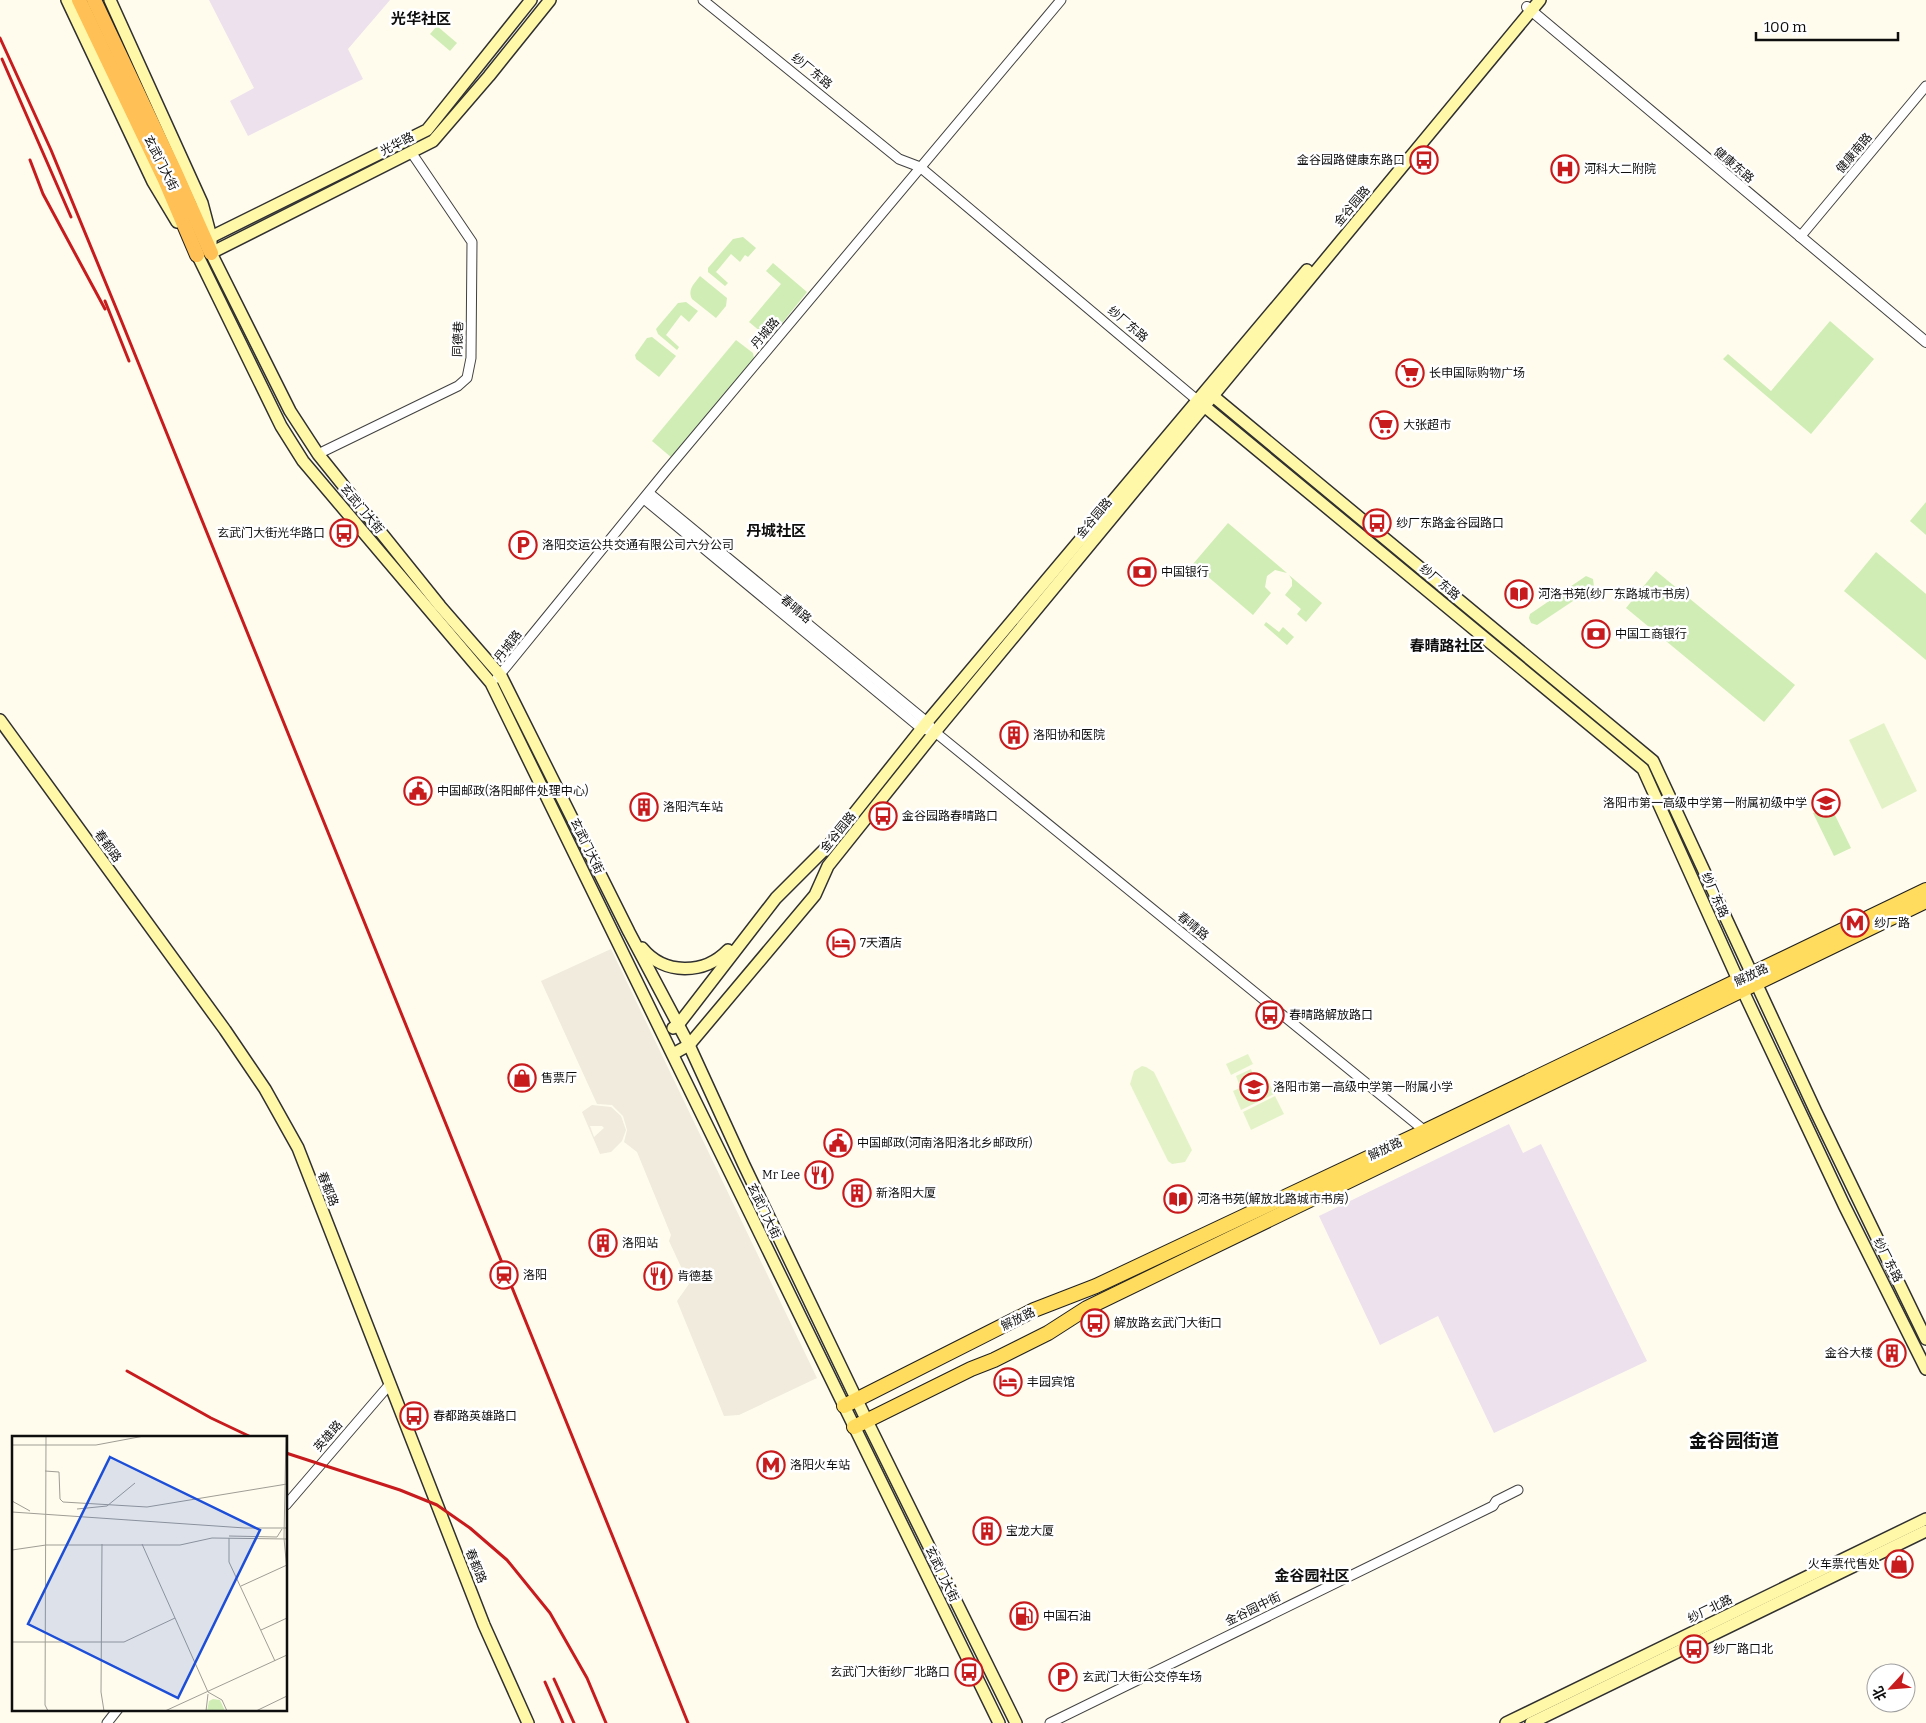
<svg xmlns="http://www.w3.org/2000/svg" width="1926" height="1723" viewBox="0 0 1926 1723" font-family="Bitter,'Noto Sans SC',serif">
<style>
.industrial{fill:#ece1ed}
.green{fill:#d0edb5}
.pitch{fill:#e3f3c7}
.plaza{fill:#f0ebdc;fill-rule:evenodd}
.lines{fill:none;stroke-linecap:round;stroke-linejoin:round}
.minor-casing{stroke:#414141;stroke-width:11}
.tertiary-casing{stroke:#414141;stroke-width:12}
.secondary-casing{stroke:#303030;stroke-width:14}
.primary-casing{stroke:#1f1f1f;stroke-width:16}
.trunk-casing{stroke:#1f1f1f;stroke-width:16}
.minor{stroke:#fff;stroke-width:9}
.tertiary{stroke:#fff;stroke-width:10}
.secondary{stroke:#fff8a9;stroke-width:11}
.primary{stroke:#ffdc5e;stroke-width:14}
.trunk{stroke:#ffc055;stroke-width:14}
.rail{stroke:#c81b1e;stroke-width:3}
.labels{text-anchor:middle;stroke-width:5;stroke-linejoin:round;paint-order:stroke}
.street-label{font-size:12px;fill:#0e0e0e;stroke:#fff}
.poi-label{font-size:12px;fill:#0e0e0e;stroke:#fff;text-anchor:start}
.quarter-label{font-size:15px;font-weight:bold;fill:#0e0e0e;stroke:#fff}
.district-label{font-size:18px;font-weight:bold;fill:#0e0e0e;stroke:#fff}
.inset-road{fill:none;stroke:#9f9d94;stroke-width:1}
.view{fill:#1d4ed8;fill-opacity:0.15;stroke:#1d4ed8;stroke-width:2.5}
.inset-edge{fill:none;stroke:#0e0e0e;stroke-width:2.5}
</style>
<rect width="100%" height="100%" fill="#fffcee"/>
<g class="industrial">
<path d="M209,0H390L348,49L363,79L248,136L230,101L254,88Z"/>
<path d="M1509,1124L1523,1153L1541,1144L1647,1361L1494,1433L1438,1316L1380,1345L1319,1216Z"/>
</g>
<g class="green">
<path d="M437,26L457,43L450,51L430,34Z"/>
<path d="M743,237L756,248L748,257L745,255L740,262L731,254L716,272L728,283L725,286L708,272V268L733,239Z"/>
<path d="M773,263L807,292L771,337H767L749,322L781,284L766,271Z"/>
<path d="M700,276L727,298L726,306L716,318L692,299C687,289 695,283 700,276Z"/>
<path d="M686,302L698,311L689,322L681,315L666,335L679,347L677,350L658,334L656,329L678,303Z"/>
<path d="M1830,321L1874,359L1811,434L1723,359L1728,354L1771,391Z"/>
<path d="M652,337L676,356L659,377L636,359L635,355L647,338Z"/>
<path d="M736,340L753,353L754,359L672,458L652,441Z"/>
<path d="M1926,502V535L1910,521Z"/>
<path d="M1228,523L1287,573L1275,570L1267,576L1265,587L1271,593L1253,615L1193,564Z"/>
<path d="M1876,552L1926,594V660L1844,591Z"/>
<path d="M1656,571L1795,685L1764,722L1626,608Z"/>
<path d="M1289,575L1322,603L1306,622L1297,614L1301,609L1285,595L1292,586V580Z"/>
<path d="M1586,576L1593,579L1594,587L1537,625L1531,623L1529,618L1530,614Z"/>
<path d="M1266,622L1279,632L1283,627L1294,637L1287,645L1264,625Z"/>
<path d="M1830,805L1851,848L1834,856L1813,813Z"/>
</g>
<g class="pitch">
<path d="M1884,723L1917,791L1882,809L1849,740Z"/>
<path d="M1248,1054L1253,1064L1231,1075L1226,1064Z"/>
<path d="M1142,1066L1146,1067L1154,1072L1192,1150L1185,1162L1172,1164L1168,1161L1130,1084L1134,1071Z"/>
<path d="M1251,1069L1254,1077L1239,1084L1236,1076Z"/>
<path d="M1266,1076L1274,1094L1241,1110L1233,1091Z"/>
<path d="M1275,1096L1284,1114L1251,1130L1243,1112Z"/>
</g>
<g class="plaza">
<path d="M611,949L817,1378L739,1415L724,1416L677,1301L689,1284L669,1241L671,1235L637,1152L624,1142L627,1130L623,1116L612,1105L597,1104L541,981Z"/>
<path d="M592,1105L611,1107L621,1116L626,1130L622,1141L611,1152L600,1154L582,1112ZM590,1126H602L604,1128L594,1137Z"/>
</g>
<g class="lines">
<g class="minor-casing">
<g id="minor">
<path d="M703,0L899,159L920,167L1197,400"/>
<path d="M1800,237L1926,86"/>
<path d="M318,454L458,386L467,378L471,358L472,242L411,152"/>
<path d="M649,493L927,722L935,732L1425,1131L1428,1135"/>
<path d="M644,499L922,729L928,730"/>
<path d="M497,678L665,472L1061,0"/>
<path d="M286,1505L390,1384"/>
<path d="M107,1723L118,1709"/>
<path d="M1050,1723L1493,1506L1496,1501L1518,1490"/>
</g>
</g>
<g class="tertiary-casing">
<path id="tertiary" d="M1527,7L1926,342"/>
</g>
<g class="secondary-casing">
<g id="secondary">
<path d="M67,0L153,182L177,222"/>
<path d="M110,0L202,203L211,237V253L290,411L318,454L440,606L501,676L629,932L689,1045L744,1165L867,1421L1016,1723"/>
<path d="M211,237L427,130L531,0"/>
<path d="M194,248L281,426L303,461L491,683L999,1723"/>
<path d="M211,253L433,141L489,76L550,0"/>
<path d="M1207,391L1653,761L1816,1112L1926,1339"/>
<path d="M1198,401L1643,769L1743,991L1844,1205L1926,1369"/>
<path d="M0,720L225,1030L265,1089L298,1148L484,1625L528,1723"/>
<path d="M642,948C664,975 704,975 728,950"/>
<path d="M673,1028L678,1025L776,898L829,845L927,722L1307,270"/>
<path d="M673,1054L689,1045L815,895L828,866L935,732L1540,0"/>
<path d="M1506,1723L1926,1519"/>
<path d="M1531,1723L1926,1531"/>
</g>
</g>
<g class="primary-casing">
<g id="primary">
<path d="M844,1406L1034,1310L1096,1286L1425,1131L1926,890"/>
<path d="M854,1427L971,1369L994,1360L1048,1333L1087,1308L1926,901"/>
</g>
</g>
<g class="trunk-casing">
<g id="trunk">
<path d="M79,0L165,180L197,255"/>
<path d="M94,0L176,174L211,253"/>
</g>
</g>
<use href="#minor" class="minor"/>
<use href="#tertiary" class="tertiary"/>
<use href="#secondary" class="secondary"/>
<use href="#primary" class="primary"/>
<use href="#trunk" class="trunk"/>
<g class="rail">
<path d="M0,38L51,150L121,320L688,1723"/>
<path d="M2,59L71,217"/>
<path d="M30,160L43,194L105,309"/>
<path d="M105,301L129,361"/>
<path d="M127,1371L211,1418L251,1437"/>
<path d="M286,1453L400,1490L437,1505L470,1528L507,1560L550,1613L587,1678L606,1723"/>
<path d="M554,1679L574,1723"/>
<path d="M545,1682L563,1723"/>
</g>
</g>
<defs>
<g id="bus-ring" transform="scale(1.4375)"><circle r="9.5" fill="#fff" stroke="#c81b1e" stroke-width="1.5"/><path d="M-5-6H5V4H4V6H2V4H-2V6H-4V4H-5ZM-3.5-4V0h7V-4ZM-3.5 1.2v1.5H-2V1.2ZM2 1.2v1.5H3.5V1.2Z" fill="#c81b1e"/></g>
<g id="hospital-ring" transform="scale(1.4375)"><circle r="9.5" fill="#fff" stroke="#c81b1e" stroke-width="1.5"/><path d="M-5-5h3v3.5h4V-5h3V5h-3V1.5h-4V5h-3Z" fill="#c81b1e"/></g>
<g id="supermarket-ring" transform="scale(1.4375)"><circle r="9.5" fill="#fff" stroke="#c81b1e" stroke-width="1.5"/><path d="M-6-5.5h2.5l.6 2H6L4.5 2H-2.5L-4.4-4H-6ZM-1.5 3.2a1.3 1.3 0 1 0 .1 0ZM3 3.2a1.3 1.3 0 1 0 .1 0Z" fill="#c81b1e"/></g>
<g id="parking-ring" transform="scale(1.4375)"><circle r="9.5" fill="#fff" stroke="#c81b1e" stroke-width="1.5"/><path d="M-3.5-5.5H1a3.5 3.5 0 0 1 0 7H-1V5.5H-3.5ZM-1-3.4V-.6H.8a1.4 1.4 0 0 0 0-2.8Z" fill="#c81b1e"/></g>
<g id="bank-ring" transform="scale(1.4375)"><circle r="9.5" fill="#fff" stroke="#c81b1e" stroke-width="1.5"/><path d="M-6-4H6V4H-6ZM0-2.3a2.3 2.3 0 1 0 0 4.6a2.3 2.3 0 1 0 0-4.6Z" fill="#c81b1e"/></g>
<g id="library-ring" transform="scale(1.4375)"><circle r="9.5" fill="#fff" stroke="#c81b1e" stroke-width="1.5"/><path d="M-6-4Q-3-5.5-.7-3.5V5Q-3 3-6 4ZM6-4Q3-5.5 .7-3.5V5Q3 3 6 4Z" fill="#c81b1e"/></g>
<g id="building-ring" transform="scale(1.4375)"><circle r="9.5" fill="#fff" stroke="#c81b1e" stroke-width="1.5"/><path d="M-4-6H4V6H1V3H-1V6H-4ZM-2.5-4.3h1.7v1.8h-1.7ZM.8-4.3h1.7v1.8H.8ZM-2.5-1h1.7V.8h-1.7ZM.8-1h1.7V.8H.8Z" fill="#c81b1e"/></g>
<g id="civic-ring" transform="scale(1.4375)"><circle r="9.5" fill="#fff" stroke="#c81b1e" stroke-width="1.5"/><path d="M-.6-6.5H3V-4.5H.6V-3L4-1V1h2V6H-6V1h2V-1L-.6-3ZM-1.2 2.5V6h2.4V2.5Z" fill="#c81b1e"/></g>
<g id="school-ring" transform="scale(1.4375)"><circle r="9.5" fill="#fff" stroke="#c81b1e" stroke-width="1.5"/><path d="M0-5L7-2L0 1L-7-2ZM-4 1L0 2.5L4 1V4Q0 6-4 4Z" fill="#c81b1e"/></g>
<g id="metro-ring" transform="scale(1.4375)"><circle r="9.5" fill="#fff" stroke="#c81b1e" stroke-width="1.5"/><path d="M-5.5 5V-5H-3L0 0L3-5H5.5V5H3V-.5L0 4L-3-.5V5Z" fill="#c81b1e"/></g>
<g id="hotel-ring" transform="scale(1.4375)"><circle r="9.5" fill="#fff" stroke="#c81b1e" stroke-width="1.5"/><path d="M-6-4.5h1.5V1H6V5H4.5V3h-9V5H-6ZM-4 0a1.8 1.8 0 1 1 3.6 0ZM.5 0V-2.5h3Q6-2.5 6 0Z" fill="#c81b1e"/></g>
<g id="shop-ring" transform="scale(1.4375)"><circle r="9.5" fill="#fff" stroke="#c81b1e" stroke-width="1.5"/><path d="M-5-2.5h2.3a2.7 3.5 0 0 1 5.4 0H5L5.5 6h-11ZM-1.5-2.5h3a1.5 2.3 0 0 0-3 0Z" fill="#c81b1e"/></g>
<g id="restaurant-ring" transform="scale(1.4375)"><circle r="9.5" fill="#fff" stroke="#c81b1e" stroke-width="1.5"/><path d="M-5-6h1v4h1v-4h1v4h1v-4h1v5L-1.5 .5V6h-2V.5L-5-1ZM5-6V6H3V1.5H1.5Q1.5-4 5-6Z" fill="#c81b1e"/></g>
<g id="station-ring" transform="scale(1.4375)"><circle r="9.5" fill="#fff" stroke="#c81b1e" stroke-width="1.5"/><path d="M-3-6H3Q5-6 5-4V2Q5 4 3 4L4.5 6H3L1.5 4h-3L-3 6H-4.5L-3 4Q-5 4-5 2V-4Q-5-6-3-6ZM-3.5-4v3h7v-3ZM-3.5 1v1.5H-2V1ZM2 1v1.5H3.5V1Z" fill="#c81b1e"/></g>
<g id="fuel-ring" transform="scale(1.4375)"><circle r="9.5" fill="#fff" stroke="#c81b1e" stroke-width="1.5"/><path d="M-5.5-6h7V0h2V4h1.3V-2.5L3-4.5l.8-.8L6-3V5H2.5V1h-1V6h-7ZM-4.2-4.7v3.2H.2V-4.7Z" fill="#c81b1e"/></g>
</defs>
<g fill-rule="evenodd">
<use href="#bus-ring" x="1424" y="160"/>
<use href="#hospital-ring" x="1565" y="169"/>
<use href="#supermarket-ring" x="1410" y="373"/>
<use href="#supermarket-ring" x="1384" y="425"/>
<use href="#bus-ring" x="1377" y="523"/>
<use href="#bus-ring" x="344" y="533"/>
<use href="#parking-ring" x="523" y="545"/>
<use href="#bank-ring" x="1142" y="572"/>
<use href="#library-ring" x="1519" y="594"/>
<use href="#bank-ring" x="1596" y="634"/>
<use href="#building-ring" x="1014" y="735"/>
<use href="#civic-ring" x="418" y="791"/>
<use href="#school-ring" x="1826" y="803"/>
<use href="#building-ring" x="644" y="807"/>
<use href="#bus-ring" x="883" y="816"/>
<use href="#metro-ring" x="1855" y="923"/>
<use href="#hotel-ring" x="841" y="943"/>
<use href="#bus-ring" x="1270" y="1015"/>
<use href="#shop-ring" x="522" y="1078"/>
<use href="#school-ring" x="1254" y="1087"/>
<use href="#civic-ring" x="838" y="1143"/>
<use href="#restaurant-ring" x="819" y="1175"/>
<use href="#building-ring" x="857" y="1193"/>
<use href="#library-ring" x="1178" y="1199"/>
<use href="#building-ring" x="603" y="1243"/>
<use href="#station-ring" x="504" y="1275"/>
<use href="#restaurant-ring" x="658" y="1276"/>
<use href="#bus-ring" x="1095" y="1323"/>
<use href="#building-ring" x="1892" y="1353"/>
<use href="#hotel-ring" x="1008" y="1382"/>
<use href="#bus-ring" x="414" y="1416"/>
<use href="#metro-ring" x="771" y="1465"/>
<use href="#building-ring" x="987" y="1531"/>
<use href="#shop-ring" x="1899" y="1564"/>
<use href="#fuel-ring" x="1024" y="1616"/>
<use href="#bus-ring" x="1694" y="1649"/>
<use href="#bus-ring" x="969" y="1672"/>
<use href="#parking-ring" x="1063" y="1677"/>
</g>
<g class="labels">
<g class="street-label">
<text transform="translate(812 71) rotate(39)" y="4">纱厂东路</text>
<text transform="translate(397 144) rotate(-27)" y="4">光华路</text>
<text transform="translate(1854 153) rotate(-50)" y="4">健康南路</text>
<text transform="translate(161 163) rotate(63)" y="4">玄武门大街</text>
<text transform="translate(1734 165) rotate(40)" y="4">健康东路</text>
<text transform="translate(1352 206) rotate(-50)" y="4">金谷园路</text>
<text transform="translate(1128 324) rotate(40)" y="4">纱厂东路</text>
<text transform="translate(765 333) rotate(-50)" y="4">丹城路</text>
<text transform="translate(458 339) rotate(-88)" y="4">同德巷</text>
<text transform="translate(362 509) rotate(50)" y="4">玄武门大街</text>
<text transform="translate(1094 518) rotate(-50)" y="4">金谷园路</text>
<text transform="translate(1440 582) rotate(40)" y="4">纱厂东路</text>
<text transform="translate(796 609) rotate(40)" y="4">春晴路</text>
<text transform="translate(508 646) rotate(-52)" y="4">丹城路</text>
<text transform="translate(838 832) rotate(-51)" y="4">金谷园路</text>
<text transform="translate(108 846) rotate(54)" y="4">春都路</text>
<text transform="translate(587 846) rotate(64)" y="4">玄武门大街</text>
<text transform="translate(1715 895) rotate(66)" y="4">纱厂东路</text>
<text transform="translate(1193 926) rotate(39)" y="4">春晴路</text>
<text transform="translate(1751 975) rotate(-25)" y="4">解放路</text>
<text transform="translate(1385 1149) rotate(-25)" y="4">解放路</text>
<text transform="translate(328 1189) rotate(69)" y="4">春都路</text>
<text transform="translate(764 1211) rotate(64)" y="4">玄武门大街</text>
<text transform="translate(1888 1260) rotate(63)" y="4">纱厂东路</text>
<text transform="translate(1018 1319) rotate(-26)" y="4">解放路</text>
<text transform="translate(328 1436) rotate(-49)" y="4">英雄路</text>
<text transform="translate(476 1566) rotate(68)" y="4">春都路</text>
<text transform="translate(942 1574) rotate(64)" y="4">玄武门大街</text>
<text transform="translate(1253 1609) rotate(-26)" y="4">金谷园中街</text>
<text transform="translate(1710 1609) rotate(-26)" y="4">纱厂北路</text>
</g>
<g class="poi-label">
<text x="1405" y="164" text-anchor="end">金谷园路健康东路口</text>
<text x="1584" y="173">河科大二附院</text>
<text x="1429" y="377">长申国际购物广场</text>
<text x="1403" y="429">大张超市</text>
<text x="1396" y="527">纱厂东路金谷园路口</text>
<text x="325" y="537" text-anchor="end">玄武门大街光华路口</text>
<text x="542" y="549">洛阳交运公共交通有限公司六分公司</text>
<text x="1161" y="576">中国银行</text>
<text x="1538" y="598">河洛书苑(纱厂东路城市书房)</text>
<text x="1615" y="638">中国工商银行</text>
<text x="1033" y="739">洛阳协和医院</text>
<text x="437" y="795">中国邮政(洛阳邮件处理中心)</text>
<text x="1807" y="807" text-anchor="end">洛阳市第一高级中学第一附属初级中学</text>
<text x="663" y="811">洛阳汽车站</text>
<text x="902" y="820">金谷园路春晴路口</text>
<text x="1874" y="927">纱厂路</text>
<text x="860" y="947">7天酒店</text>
<text x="1289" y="1019">春晴路解放路口</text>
<text x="541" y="1082">售票厅</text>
<text x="1273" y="1091">洛阳市第一高级中学第一附属小学</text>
<text x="857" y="1147">中国邮政(河南洛阳洛北乡邮政所)</text>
<text x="800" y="1179" text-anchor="end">Mr Lee</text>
<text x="876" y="1197">新洛阳大厦</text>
<text x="1197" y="1203">河洛书苑(解放北路城市书房)</text>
<text x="622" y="1247">洛阳站</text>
<text x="523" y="1279">洛阳</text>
<text x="677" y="1280">肯德基</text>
<text x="1114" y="1327">解放路玄武门大街口</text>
<text x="1873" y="1357" text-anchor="end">金谷大楼</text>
<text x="1027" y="1386">丰园宾馆</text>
<text x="433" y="1420">春都路英雄路口</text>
<text x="790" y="1469">洛阳火车站</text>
<text x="1006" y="1535">宝龙大厦</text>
<text x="1880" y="1568" text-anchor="end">火车票代售处</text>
<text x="1043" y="1620">中国石油</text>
<text x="1713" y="1653">纱厂路口北</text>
<text x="950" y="1676" text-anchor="end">玄武门大街纱厂北路口</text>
<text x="1082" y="1681">玄武门大街公交停车场</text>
</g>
<g class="quarter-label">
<text x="421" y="24">光华社区</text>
<text x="776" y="536">丹城社区</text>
<text x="1447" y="651">春晴路社区</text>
<text x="1312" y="1581">金谷园社区</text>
</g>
<g class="district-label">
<text x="1734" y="1447">金谷园街道</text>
</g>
</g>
<g transform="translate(12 1436)">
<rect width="275" height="275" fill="#fffcee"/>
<path d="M201,263L208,264L213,275H195L197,265Z" fill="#d0edb5"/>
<path class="inset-road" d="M34,0L33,269L36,275M274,0L272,102L275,135M0,9H84L132,0M33,35L47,36L48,63L51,66L135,71L275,48M0,65L18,75M65,73L95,70L123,47M0,76L233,92H275M217,100L265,101L270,93M217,102V126L263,225M90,108L89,256L92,275M130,108L196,256L210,264L215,275M0,114L34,109H168L200,102L275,103M229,150L275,129M249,194L275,182M0,206H112L163,182M153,275L275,219M194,275L196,258M244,275L275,260"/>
<path class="view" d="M98,21L248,94L166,262L16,188Z"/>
<rect width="275" height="275" class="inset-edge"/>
</g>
<g transform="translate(1891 1688) rotate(244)"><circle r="24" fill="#ffffff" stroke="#9f9f9f"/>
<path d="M0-4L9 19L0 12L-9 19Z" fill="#c81b1e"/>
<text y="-8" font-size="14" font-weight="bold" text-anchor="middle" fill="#0e0e0e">北</text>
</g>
<path d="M1756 32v8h142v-8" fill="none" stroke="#0e0e0e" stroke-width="2.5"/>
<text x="1764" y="32" font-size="15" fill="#0e0e0e" stroke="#ffffff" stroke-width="4" paint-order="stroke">100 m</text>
</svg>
